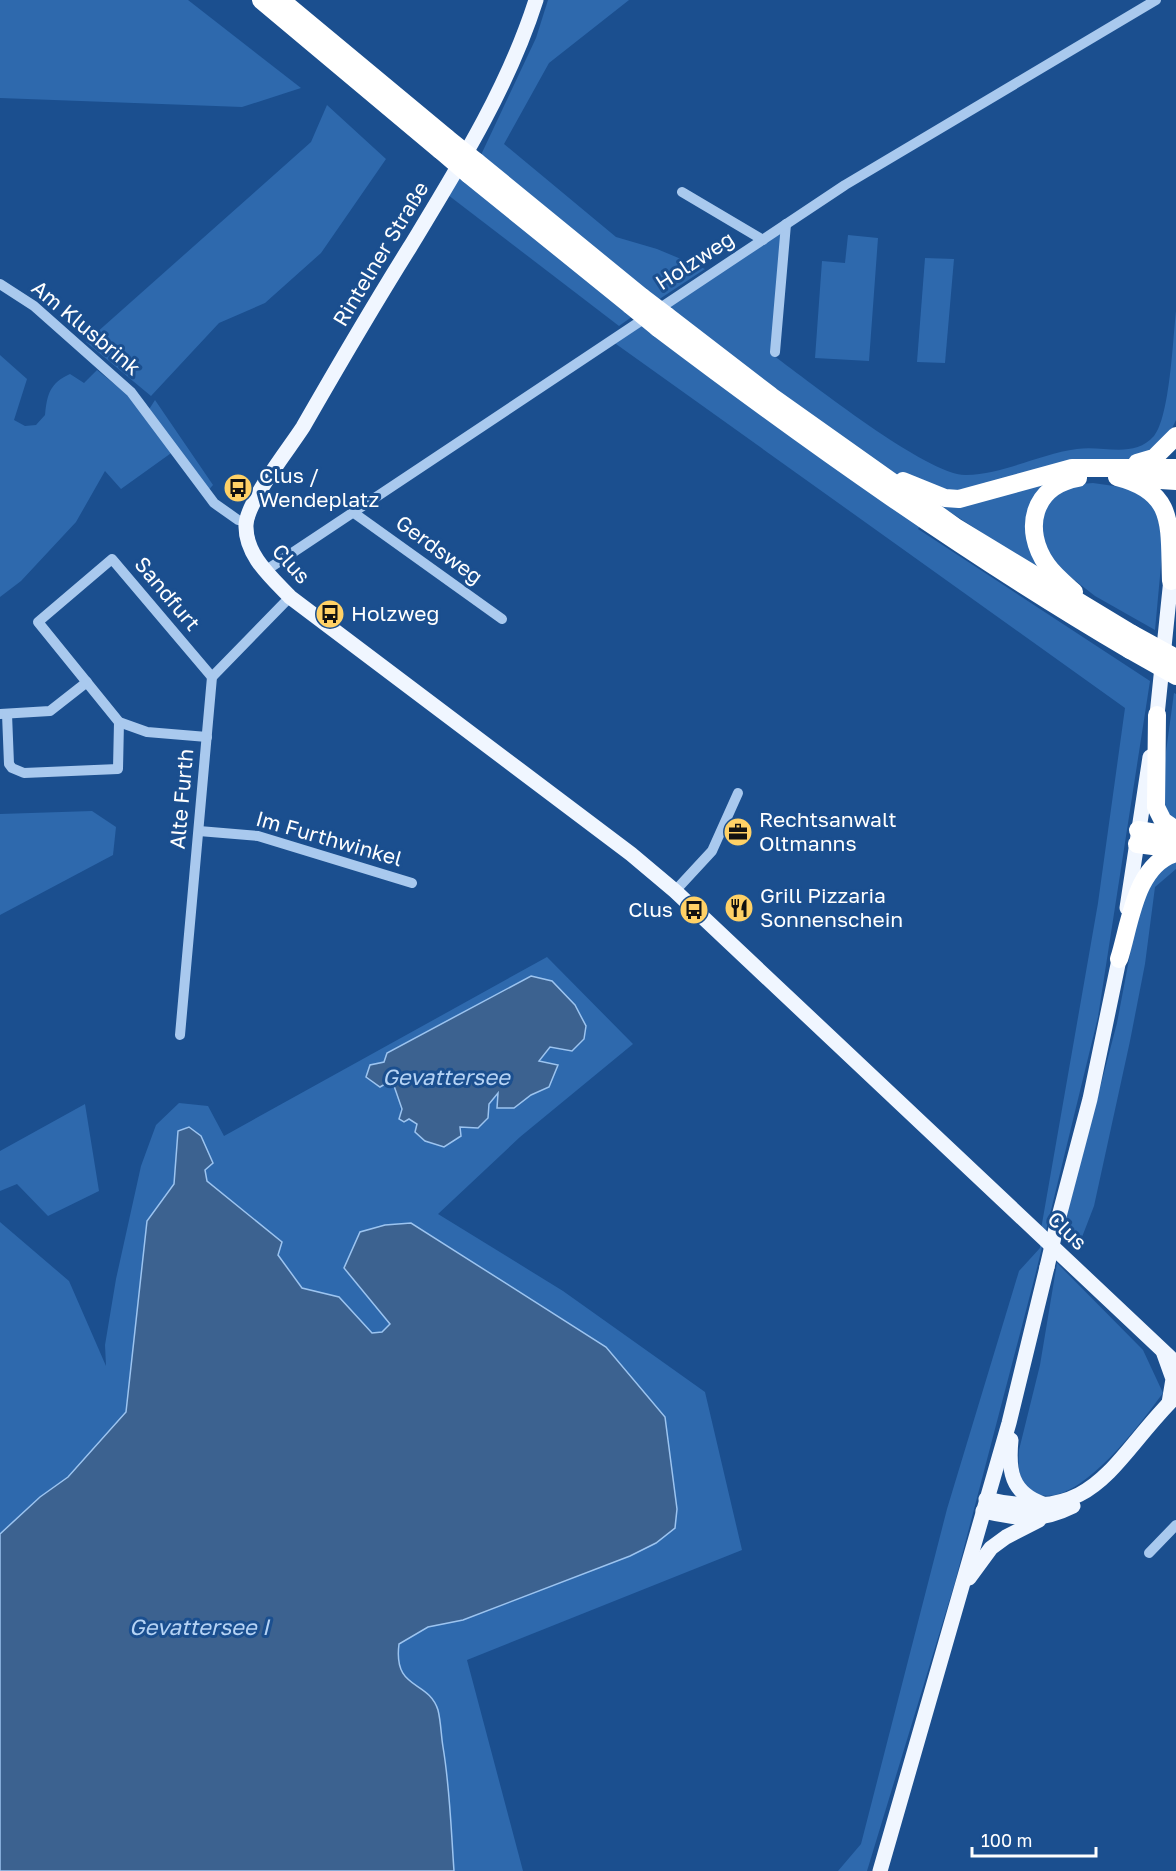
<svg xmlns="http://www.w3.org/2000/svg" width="1176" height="1871" viewBox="0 0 1176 1871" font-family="'Golos Text',sans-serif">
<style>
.green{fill:#2e69ad;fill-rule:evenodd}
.water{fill:#3c6290;stroke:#9cc4f0;stroke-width:1.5}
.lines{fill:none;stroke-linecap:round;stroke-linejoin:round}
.minor{stroke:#a9c9ee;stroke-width:10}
.major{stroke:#f0f6ff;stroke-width:15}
.highway{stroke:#fff;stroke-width:18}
.major-bridge{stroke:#f0f6ff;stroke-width:15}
.highway-bridge{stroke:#fff;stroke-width:18}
.labels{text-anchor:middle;stroke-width:6;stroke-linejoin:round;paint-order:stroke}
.street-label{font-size:21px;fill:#fff;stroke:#1b4f8f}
.poi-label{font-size:21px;fill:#fff;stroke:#1b4f8f;text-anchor:start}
.water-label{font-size:22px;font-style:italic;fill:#b5d3f5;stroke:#1b4f8f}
</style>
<rect width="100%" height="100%" fill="#1b4f8f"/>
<g class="green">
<path d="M0,0H188L301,88L242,107L0,98Z"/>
<path d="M548,0H629L549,63L504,144L616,237L657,249L705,269L658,300L480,157L536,38Z"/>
<path d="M327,105L386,159L321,253L265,303L219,323L151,396L86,342L311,142Z"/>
<path d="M460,176L633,316L619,326L448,195Z"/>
<path d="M785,224L774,356C810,382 928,476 966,475C1005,474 1039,454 1077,449C1103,445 1134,459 1154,436C1170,417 1173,337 1176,311V420L1164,445L1129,459L1069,463L1036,501L1052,578L936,503L918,529L1150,681L1098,1017L1035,1276L955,1582L867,1871H838L861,1844L947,1509L1019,1271L1040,1248V1235L1098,903L1125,708L609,339Z"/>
<path d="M848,235L878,238L869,361L815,358L822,261L845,263Z"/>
<path d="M925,258L954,259L945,363L917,362Z"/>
<path d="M0,355L27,379L14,420L25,426L36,425L45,415C47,394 50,383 70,374L84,383L97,370L148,411L155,400L213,485L206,493L174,451L121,489L105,471L76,522L21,581L0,597Z"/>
<path d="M1093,483L1128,488L1148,494L1165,522L1155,630L1095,596L1050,561L1040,521L1050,499L1070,485Z"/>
<path d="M1174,693L1176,694V824L1166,817L1160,795Z"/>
<path d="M92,811L116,827L113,855L0,915V814Z"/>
<path d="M1176,858V869L1155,887L1145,964L1130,1041L1094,1206L1077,1250L1063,1236L1066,1218L1117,1023L1141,896L1148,879Z"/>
<path d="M547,957L633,1044L520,1137L438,1214L563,1291L705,1392L742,1550L467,1660L523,1871H454C451,1829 450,1788 443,1747C441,1735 441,1722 438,1710C428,1679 393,1691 399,1644L428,1627L463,1620L630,1556L376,1304L390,1324L382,1332L372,1333L339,1298L302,1288L278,1254L282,1242L207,1181L205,1170L213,1162L210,1156L178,1132L174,1184L147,1221L126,1412L68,1477L40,1497L0,1534V1222L69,1281L106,1366L105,1345L116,1279L141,1166L156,1125L179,1103L208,1106L224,1136ZM531,976L550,1047L539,1062L549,1087L531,1095L514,1108L499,1092L489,1104L488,1118L478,1128L417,1125L409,1119H399C406,1091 392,1079 370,1065L384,1062L387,1053Z"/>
<path d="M85,1104L99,1191L48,1216L17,1184L0,1191V1151Z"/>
<path d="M1057,1263L1143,1350L1163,1393C1143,1420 1074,1516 1033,1492C1018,1483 1018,1466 1019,1450L1040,1365Z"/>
</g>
<g class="water">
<path d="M531,976L552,981L575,1005L586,1026L584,1039L572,1051L550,1047L539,1061L558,1065L549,1087L531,1095L514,1108H497L498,1093L489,1104L488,1118L478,1128L460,1127L461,1136L444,1147L425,1141L415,1132L417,1124L409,1119L404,1122L399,1119L402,1109L392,1080L380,1087L366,1077L370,1065L384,1062L387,1053Z"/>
<path d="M189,1127L201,1136L213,1163L205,1170L207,1181L282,1242L278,1255L302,1288L339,1297L372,1333L382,1332L390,1324L344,1268L360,1232L385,1225L411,1223L606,1347L665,1417L677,1509L675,1528L656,1543L630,1556L463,1620L428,1627L399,1644C393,1691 428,1679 438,1710C441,1722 441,1735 443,1747C450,1788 451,1829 454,1871H0V1534L40,1497L68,1477L126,1412L147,1221L174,1184L178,1131Z"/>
</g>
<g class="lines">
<g class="minor">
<path d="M682,192L763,240"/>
<path d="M0,284L34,306L131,392L214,503L238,520L246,522"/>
<path d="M775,352L786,224"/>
<path d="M354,513L502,619"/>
<path d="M265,571L845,185L1156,0"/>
<path d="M0,714L50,711L87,682"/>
<path d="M7,714L9,764L12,768L24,773L118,769L119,722"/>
<path d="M207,737L147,732L119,722L38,622L112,559L212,677"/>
<path d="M199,831L258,836L412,883"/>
<path d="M675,891L712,851L738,793"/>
<path d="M180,1035L212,677L290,597"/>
<path d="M1149,1553L1176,1525"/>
</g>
<g class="major">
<path d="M536,0C508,88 458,168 410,247C373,306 338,366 303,427C289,449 247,501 246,525C245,555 271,577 290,597L631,854L675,891L1176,1363"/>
<path d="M1156,725L1172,569"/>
<path d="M1127,908L1150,757"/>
<path d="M1057,1224L1090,1099L1121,950"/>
<path d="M1164,1354L1173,1379L1169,1403"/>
<path d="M1011,1440C1008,1470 1011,1493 1043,1504"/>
<path d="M986,1499C1097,1525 1109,1463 1176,1396"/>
<path d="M983,1511C1019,1519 1039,1523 1073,1506"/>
<path d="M969,1578L991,1548L1006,1537L1039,1520"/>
<path d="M880,1871L1009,1423L1047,1267"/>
</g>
<g class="highway">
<path d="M261,0L440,150"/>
<path d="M281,0L447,138"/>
<path d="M477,162L642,297"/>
<path d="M468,174L630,305"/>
<path d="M667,316L771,396L957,528L1132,634"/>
<path d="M658,328C810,443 965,553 1130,650"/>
<path d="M1137,463L1154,458L1176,436"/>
<path d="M1117,477C1176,492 1169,525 1171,581"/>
<path d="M1145,479L1176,481"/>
<path d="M903,481L945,498L959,499L1072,468H1176"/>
<path d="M1074,592C1065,584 1054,575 1047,565C1022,529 1033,486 1078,478"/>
<path d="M1157,715L1156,807L1163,821L1176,830"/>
<path d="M1138,830L1176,836"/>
<path d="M1137,844L1176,849"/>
<path d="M1119,959C1130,925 1135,864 1176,853"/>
</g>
<path class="major-bridge" d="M1047,1267L1057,1224"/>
<g class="highway-bridge">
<path d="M447,138L477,162"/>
<path d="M440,150L468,174"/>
<path d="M642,297L667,316"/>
<path d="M630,305L658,328"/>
<path d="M1132,634L1176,658"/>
<path d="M1130,650L1176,676"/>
</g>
</g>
<defs>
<g id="bus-disc" transform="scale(1.5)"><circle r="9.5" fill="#ffd166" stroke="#1b4f8f"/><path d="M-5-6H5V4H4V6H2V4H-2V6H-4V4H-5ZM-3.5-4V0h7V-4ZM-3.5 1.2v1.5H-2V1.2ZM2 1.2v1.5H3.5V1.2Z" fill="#111"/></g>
<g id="office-disc" transform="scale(1.5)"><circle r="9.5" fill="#ffd166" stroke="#1b4f8f"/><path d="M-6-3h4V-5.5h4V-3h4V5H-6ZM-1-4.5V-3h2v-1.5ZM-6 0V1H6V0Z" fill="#111"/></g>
<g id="restaurant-disc" transform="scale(1.5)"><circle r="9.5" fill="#ffd166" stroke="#1b4f8f"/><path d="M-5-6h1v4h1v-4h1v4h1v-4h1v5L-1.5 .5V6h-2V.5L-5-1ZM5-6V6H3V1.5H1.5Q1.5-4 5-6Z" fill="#111"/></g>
</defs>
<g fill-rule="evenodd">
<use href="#bus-disc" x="238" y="488"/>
<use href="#bus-disc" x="330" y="614"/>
<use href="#office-disc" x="738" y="832"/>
<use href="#restaurant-disc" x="739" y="908"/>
<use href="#bus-disc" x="694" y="910"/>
</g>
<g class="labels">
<g class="street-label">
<text transform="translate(381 254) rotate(-59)" y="7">Rintelner Straße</text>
<text transform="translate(695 261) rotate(-33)" y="7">Holzweg</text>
<text transform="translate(86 328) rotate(40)" y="7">Am Klusbrink</text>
<text transform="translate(439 550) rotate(36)" y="7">Gerdsweg</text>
<text transform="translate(291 564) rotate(48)" y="7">Clus</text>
<text transform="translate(167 594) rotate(50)" y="7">Sandfurt</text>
<text transform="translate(182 799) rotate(-85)" y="7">Alte Furth</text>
<text transform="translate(329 839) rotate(16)" y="7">Im Furthwinkel</text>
<text transform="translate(1067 1231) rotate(44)" y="7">Clus</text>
</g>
<g class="poi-label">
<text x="259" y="483">Clus /<tspan x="259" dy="24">Wendeplatz</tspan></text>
<text x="351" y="621">Holzweg</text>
<text x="759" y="827">Rechtsanwalt<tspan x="759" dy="24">Oltmanns</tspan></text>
<text x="760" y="903">Grill Pizzaria<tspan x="760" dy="24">Sonnenschein</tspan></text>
<text x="673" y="917" text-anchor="end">Clus</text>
</g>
<g class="water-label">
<text x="446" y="1085">Gevattersee</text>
<text x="199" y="1635">Gevattersee I</text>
</g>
</g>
<path d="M972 1847v9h124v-9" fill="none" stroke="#ffffff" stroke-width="3"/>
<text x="981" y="1847" font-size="18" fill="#ffffff" stroke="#1b4f8f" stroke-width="4.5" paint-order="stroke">100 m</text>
</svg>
